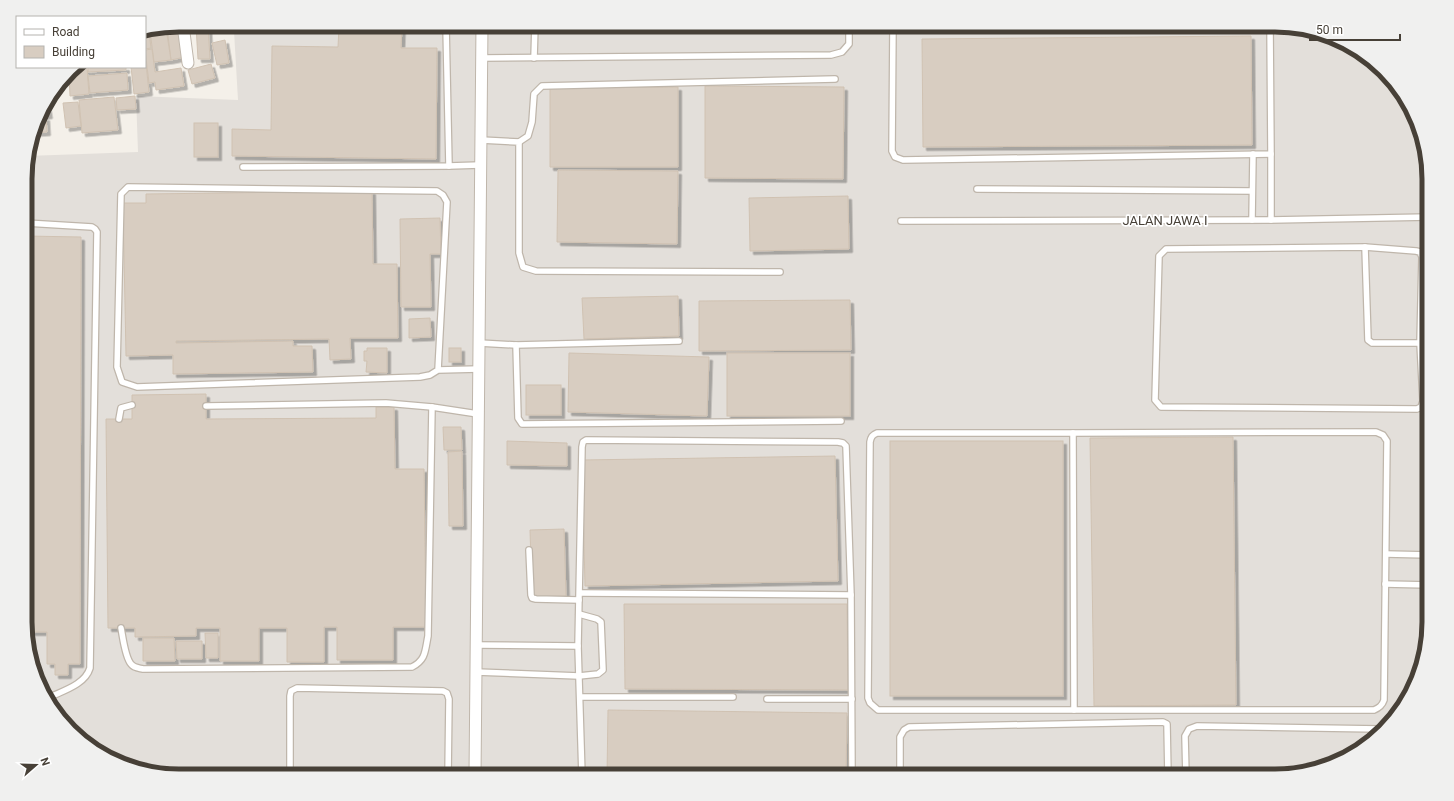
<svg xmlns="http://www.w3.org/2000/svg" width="1454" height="801" viewBox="0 0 1454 801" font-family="Roboto,sans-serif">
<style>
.industrial{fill:#e3dfda}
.building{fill:#d8cdc1;stroke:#d0c2b2;filter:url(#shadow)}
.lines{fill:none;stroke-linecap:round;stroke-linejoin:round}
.service-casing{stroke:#bfb6ab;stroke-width:8}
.minor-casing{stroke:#bfb6ab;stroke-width:13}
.service{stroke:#fff;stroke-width:5.5}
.minor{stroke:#fff;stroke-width:11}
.labels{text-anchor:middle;stroke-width:3.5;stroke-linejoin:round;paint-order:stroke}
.street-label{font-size:13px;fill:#474037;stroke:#fff}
.rim{fill:none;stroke:#474037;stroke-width:5}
</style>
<defs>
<filter id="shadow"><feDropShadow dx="3.5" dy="3.5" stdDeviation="0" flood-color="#0004"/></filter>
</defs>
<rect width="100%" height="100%" fill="#f4f0e9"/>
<path class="industrial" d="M311,25H1275L1315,30L1352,46L1403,94L1421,130L1429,169V631L1408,699L1360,750L1324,768L1284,776H179L140,771L102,755L51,708L26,642V159L27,156L138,152L136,96L238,100L234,31L311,28Z"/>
<g class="building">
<path d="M180,25L185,57L171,60L167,28Z"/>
<path d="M208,25L210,59H198L196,26Z"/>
<path d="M365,25H429V26Z"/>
<path d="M339,26L402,27L401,48H437L436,159L232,156V129L271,130L272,46L338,47Z"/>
<path d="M166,28L171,60L154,62L150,31Z"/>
<path d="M149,31L151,48L145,49V32Z"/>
<path d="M1251,36L1252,145L923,147L922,39Z"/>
<path d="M225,40L229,63L217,65L212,43Z"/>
<path d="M152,49L155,72L181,68L184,86L156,90L155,82L149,83L145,50Z"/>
<path d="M145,54L149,92L134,94L131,67H145Z"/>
<path d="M211,64L215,78L192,84L188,70Z"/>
<path d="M75,67H87L89,94L70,96L69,75Z"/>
<path d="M88,67H126V70L88,72Z"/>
<path d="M127,73L128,90L90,93L88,76Z"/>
<path d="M705,86L844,87L843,179L705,178Z"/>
<path d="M678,87V167H550V88Z"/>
<path d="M135,96L136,109L117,110L116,98Z"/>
<path d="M114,97L118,130L82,133L79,100Z"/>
<path d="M78,102L81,126L66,128L63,103Z"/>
<path d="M47,103L49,115L39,116L41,111Z"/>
<path d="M46,117L47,132L34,133L39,118Z"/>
<rect x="194" y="123" width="24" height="34"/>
<path d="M558,170L678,171L677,244L557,242Z"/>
<path d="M372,191L373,264H397L398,338H350L351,359L330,360L329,339L176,341V343L293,341V346H312L313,372L173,374V355L126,356L123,203H146V194Z"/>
<path d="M848,196L849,249L750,251L749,198Z"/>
<path d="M440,218L441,254H430L431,307H401L400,219Z"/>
<path d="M26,236L81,237L80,664H68V675H55V664H47V632H26Z"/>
<path d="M678,296L679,336L584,339L582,298Z"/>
<path d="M850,300L851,350L699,351V301Z"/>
<path d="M430,318L431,337L409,338V319Z"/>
<path d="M367,348H387V373L366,372L367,361H364V351H367Z"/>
<rect x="449" y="348" width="12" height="14"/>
<path d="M569,353L709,357L707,416L568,412Z"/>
<rect x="727" y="353" width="123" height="63"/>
<rect x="526" y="385" width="35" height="30"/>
<path d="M206,394V419L376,418V407H394L395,469H424L426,627H393V660H337V627H324V662H287V628H259V661H220V628H196V636L135,637V628H108L106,419H132V395Z"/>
<path d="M443,427H461L462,450H444Z"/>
<path d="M1233,437L1236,705L1094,706L1090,438Z"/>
<path d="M507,441L567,443V466L507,465Z"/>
<rect x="890" y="441" width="173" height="255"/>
<path d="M462,451L463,526H449L448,452Z"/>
<path d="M835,456L838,581L585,586L582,460Z"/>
<path d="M564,529L566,596L532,597L530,530Z"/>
<path d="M624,604H847L848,690L625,689Z"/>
<path d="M205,633H218V658H206Z"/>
<path d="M143,638H174L175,661H143Z"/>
<path d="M176,641H202V659H177Z"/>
<path d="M608,710L847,713L846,776H607Z"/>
<path d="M524,772L579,773V776H524Z"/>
</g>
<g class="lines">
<g class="service-casing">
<g id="service">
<path d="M893,25L892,151L895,157L903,160L1271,154L1270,25"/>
<path d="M446,26L449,166"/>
<path d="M482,58L831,55L842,52L849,44V25"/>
<path d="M534,58L535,25"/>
<path d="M481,140L519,142V253L523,267L536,271L780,272"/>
<path d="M519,142L528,136L532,122L534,94L542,86L835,79"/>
<path d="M243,167L449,166L480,165"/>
<path d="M977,189L1252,191"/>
<path d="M1252,220L1253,154"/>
<path d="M1271,220V154"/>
<path d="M901,221L1271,220L1429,217"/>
<path d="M26,223L92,227L95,229L97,232L90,668C85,685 62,691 48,698"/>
<path d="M1365,247L1416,251L1420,252L1422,257L1420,343L1423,401L1421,407L1417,409L1161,407L1155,400L1159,256L1166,249Z"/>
<path d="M1365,247L1368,340L1372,343H1429"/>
<path d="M479,343L516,345L679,341"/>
<path d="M516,345L518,418L522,424L841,421"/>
<path d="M438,370L447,202L443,195L437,191L128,187L121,194L117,367L122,382L137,387L420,377L430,375L438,370L479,369"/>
<path d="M206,406L386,403L432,407L478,414"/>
<path d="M119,419L121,408L132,405"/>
<path d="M1376,432L1383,435L1387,441L1384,700C1382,706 1379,708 1374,710H878L870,703L868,698L870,442C871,437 872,435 877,433H1073Z"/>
<path d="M1073,433L1074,710"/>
<path d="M529,550L531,595L532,598L536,599L579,600"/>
<path d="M1386,554L1429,555"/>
<path d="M1385,584L1429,585"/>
<path d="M580,593L851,595"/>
<path d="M121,628C123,638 125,657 131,664C134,668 139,668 143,669L412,667C426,660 425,651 428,636L432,407"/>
<path d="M476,645L578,646"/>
<path d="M476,672L579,676L598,674L603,670L601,622L597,619L579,614"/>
<path d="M580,697H733"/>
<path d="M767,699H852"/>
<path d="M290,776V696L291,691L297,688L443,691L447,693L449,699L448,776"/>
<path d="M514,776V772"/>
<path d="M582,776L578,646L582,447L583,442L586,440L838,442L843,443L846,446L851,595L852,776"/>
<path d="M900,776V737L904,730L909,727L1163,722L1167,724L1168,776"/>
<path d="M1186,776L1185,736L1189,729L1197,726L1380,729"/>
</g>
</g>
<g class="minor-casing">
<g id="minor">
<path d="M183,25L188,63"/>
<path d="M475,776L482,25"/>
</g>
</g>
<use href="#service" class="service"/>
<use href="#minor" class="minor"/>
</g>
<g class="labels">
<g class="street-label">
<text x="1165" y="225">JALAN JAWA I</text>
</g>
</g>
<path d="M0 0H1454V801H0ZM179 32H1275A147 147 0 0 1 1422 179V622A147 147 0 0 1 1275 769H179A147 147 0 0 1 32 622V179A147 147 0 0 1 179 32Z" fill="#f0f0ef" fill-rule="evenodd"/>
<path class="rim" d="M179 32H1275A147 147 0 0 1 1422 179V622A147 147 0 0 1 1275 769H179A147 147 0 0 1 32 622V179A147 147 0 0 1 179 32Z"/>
<rect x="16" y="16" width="130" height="52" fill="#ffffff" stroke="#b5b3af"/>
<rect x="24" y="29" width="20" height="6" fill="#ffffff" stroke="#b5b3af"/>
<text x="52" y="36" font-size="12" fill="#474037">Road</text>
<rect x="24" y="46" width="20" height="12" fill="#d8cdc1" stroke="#b5b3af"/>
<text x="52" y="56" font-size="12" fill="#474037">Building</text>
<g transform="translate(36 765) rotate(70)" stroke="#ffffff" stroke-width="3" paint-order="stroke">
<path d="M0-3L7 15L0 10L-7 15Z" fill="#474037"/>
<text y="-6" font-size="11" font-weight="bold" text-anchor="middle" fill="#474037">N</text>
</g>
<path d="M1310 34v6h90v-6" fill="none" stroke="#474037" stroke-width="2"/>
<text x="1316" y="34" font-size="12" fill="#474037" stroke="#ffffff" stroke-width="3" paint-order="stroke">50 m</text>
</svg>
